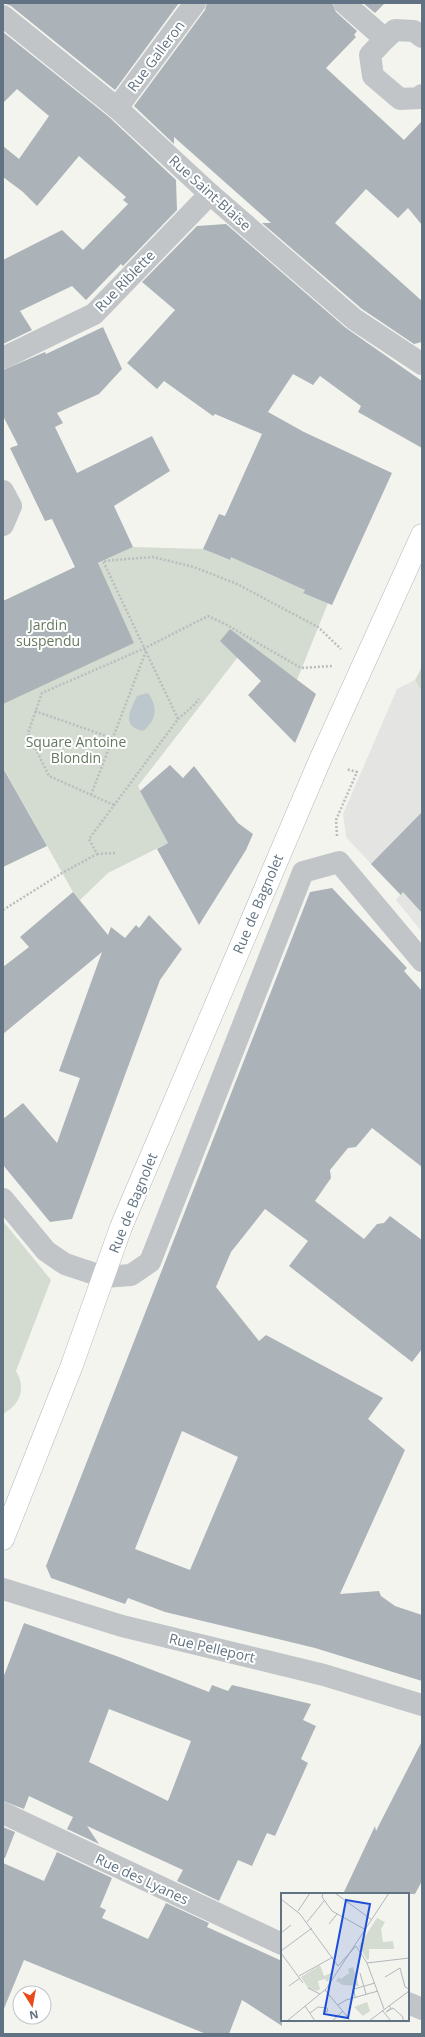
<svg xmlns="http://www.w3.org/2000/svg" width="425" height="2037" viewBox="0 0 425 2037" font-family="'Open Sans',sans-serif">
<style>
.built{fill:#e4e5e3}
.green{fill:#d4dbd0}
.water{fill:#bbc7cc}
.building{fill:#abb3b8;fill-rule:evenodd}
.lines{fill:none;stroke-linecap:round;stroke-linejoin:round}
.secondary-casing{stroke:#b3b8bd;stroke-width:23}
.path{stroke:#babdbf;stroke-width:2.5;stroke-dasharray:2 2;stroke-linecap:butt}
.street{stroke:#c1c5c8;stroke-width:22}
.secondary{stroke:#fff;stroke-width:22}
.labels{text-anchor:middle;stroke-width:4;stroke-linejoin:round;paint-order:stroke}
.street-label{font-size:14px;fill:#617382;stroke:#fff}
.park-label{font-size:14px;fill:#657960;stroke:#fff}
.inset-road{fill:none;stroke:#b0b8bc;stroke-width:1}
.view{fill:#1d4ed8;fill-opacity:0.15;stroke:#1d4ed8;stroke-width:2}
.inset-edge{fill:none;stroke:#617382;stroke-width:2}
</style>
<rect width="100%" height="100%" fill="#f4f4ef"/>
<path class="built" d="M415,680L422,692V932L396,900L400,895L346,837L343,814L397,689Z"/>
<g class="green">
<path d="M133,547L203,549L229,560L232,555C255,569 280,580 306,588L303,593L328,603L297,680L248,644L138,786L168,843L108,873L80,900L73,892L3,767V601L78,573Z"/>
<path d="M422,667V692L415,680Z"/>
<path d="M3,1221L51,1280L16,1371C26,1388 21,1404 3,1414Z"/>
</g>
<path class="water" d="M148,693C158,707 157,720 143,731C121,726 130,711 137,696Z"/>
<g class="building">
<path d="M3,3H179L115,90L11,6Z"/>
<path d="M207,3H332L336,12L357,31L354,35L356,37L326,68L404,140L422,121V225L408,208L398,218L366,189L335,223L422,301V342L414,344L362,309L262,223H271L174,137V144L134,106L205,10Z"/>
<path d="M363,3H385L375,13Z"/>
<path d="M3,32L109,117L176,180L177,210L123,266L121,264L86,300L72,286L20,311L32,330L3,344V260L62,230L83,250L128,204L123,200L126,197L79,156L37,206L23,192L3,177V146L19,159L49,116L17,89L3,103Z"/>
<path d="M226,224L346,328L422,381V448L358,412L361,406L320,376L313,385L293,374L268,412L304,432L392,473L332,605L303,593L305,590L231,557L230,560L203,549L219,514L225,516L262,434L215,414L213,416L164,381L157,389L127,363L175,310L142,282L197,226Z"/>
<path d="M103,327L122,369L99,394L57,413L63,423L55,427L77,473L152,436L170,471L114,506L133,547L98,563L134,643L3,704V601L75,567L52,519L45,521L10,448L18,445L3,416V370L45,352L46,354Z"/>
<path d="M230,629L316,694L295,743L248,695L261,681L220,641Z"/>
<path d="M170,765L183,778L194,766L238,823L253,834L246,850L199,925L157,849L168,843L140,791Z"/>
<path d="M3,768L47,846L3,867Z"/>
<path d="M422,812V913L403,892L401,895L371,864Z"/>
<path d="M332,888L407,968L404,971L422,991V1167L372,1128L356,1147L348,1148L330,1170L331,1178L315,1201L364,1239L377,1224L384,1223L390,1216L422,1240V1349L412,1362L289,1266L308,1241L265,1209L231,1252L216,1287L259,1341L266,1335L383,1398L368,1419L405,1450L340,1594L379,1591L381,1596L395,1606L422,1615V1681L315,1648L165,1612L128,1598L125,1604L51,1578L46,1566L310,892ZM182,1431L238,1457L190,1570L135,1549Z"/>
<path d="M73,892L108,935L111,927L125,938L136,925L139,928L149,915L182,949L160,980L72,1219L50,1222L3,1165V1119L23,1103L57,1143L80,1078L59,1071L102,952L3,1034V967L29,947L20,937Z"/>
<path d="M24,1623L119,1657L209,1692L212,1685L228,1691L232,1685L311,1704L303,1720L316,1726L301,1759L308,1763L275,1836L267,1833L252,1866L238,1860L219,1901L177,1881L183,1870L87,1826L99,1844L67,1829L73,1817L29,1796L24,1809L3,1801V1678ZM109,1709L191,1741L168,1801L89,1762Z"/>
<path d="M422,1741V1881L415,1894H343L375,1826L376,1831Z"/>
<path d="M3,1827L15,1832L5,1858H3Z"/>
<path d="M57,1852L112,1878L100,1907L106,1910L102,1918L148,1939L166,1903L209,1923L207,1927L282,1961V2026L242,2000L229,2034H206L24,1960L3,2011V1863L44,1881Z"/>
</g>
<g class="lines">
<g class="secondary-casing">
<path id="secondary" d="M3,1539L72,1365L121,1227L320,760L422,535"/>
</g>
<g class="path">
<path d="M35,711L112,738"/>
<path d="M178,719L193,706L199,699"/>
<path d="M91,795L146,651"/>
<path d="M114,805L49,776L28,733L42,693L145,648L208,616L227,625L301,668L332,666"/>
<path d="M337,836L336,820L357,772L346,769"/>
<path d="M97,854L115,853"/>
<path d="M3,910L62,873L97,854L89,839L178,719L103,561L153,557L194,567L237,584L318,627L341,649"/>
</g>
<g class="street">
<path d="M344,3L385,39"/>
<path d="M3,16L117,108L210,194L354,319L422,364"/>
<path d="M422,37L414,31L395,30L385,39L370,55L373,76L400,99L420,98L422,95"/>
<path d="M117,108L195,3"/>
<path d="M3,358L94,314L210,194"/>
<path d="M3,491L11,506L3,525"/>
<path d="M3,1199L46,1251L65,1264L104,1277L131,1275L150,1262L303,872L339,862L422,961"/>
<path d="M3,1589L122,1626L324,1675L422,1705"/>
<path d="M3,1813L282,1944"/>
<path d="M408,2003L422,2009"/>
</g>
<use href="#secondary" class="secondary"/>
</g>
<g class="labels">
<g class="street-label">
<text transform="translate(156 56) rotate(-53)" y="5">Rue Galleron</text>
<text transform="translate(210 193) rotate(42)" y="5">Rue Saint-Blaise</text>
<text transform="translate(125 281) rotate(-46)" y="5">Rue Riblette</text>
<text transform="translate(258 904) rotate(-67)" y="5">Rue de Bagnolet</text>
<text transform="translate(133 1203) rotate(-68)" y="5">Rue de Bagnolet</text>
<text transform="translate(212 1648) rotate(13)" y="5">Rue Pelleport</text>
<text transform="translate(142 1879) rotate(25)" y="5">Rue des Lyanes</text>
</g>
<g class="park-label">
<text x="48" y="630">Jardin<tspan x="48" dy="16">suspendu</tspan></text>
<text x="76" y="747">Square Antoine<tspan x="76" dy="16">Blondin</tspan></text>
</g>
</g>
<g transform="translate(281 1893)">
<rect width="128" height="128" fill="#f4f4ef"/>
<path d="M96,25L104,29L100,36L102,49L112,48L113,56H88V66L86,67L78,53ZM39,72L43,83L50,80L51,83L46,89L44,86L37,88L39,96L36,98L27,95L20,84ZM72,74L78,93L62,92L55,88L58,84L60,86L68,80L67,76ZM86,109L89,118L82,123L73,114Z" fill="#d4dbd0"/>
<path class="inset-road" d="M42,0L41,4L51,18L85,37M54,0L91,27M0,6L19,21L57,73L75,53M17,18L29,0M26,29L43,8M48,31L56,21M0,40L10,32M75,53L86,70L103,116M0,58L31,35M0,60L22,90M86,70L128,65M79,80L85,101M18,83L52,64M104,84L119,75L124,94L128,96M8,93L19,85M27,95L39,101M44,97L70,128M74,104L73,96L94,90M57,112L65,107L97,98M24,113L34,128M108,113L110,115L105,119L112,115L122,124V128M101,117L110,128M29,120L37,114L46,115L47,118L44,119L43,116M6,128L45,96L108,0M51,128L62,118M88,128L128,98"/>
<path class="view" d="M65,7L89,11L67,125L43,121Z"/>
<rect width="128" height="128" class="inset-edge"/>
</g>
<rect width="425" height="2037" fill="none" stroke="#617382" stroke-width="8"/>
<g transform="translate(32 2005) rotate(169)"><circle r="19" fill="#ffffff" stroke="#c0c7cd"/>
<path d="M0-3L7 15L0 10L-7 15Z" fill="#ea4a19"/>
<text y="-6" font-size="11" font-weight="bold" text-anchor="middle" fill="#617382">N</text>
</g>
</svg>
